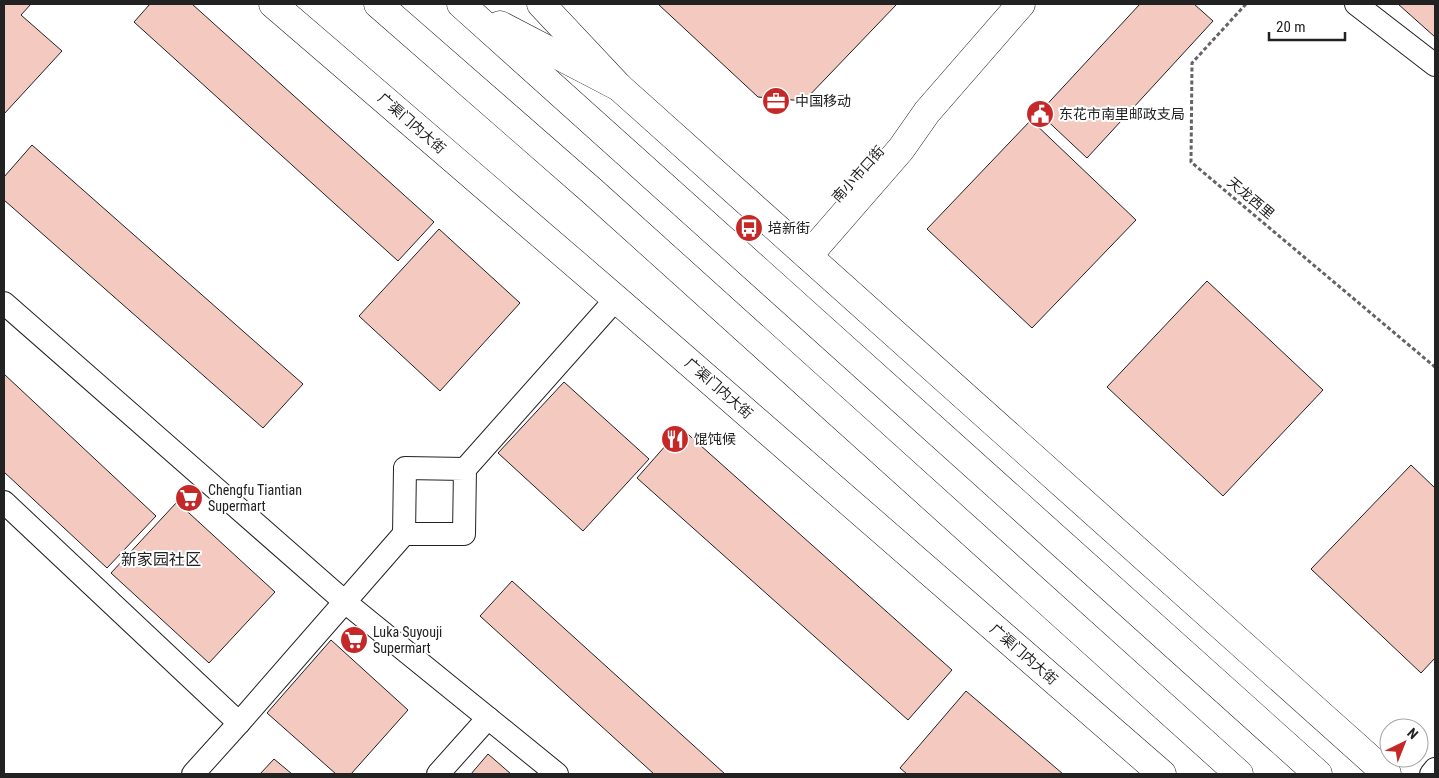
<svg xmlns="http://www.w3.org/2000/svg" width="1439" height="778" viewBox="0 0 1439 778" font-family="'Roboto Condensed','Noto Sans SC',sans-serif">
<style>
.building{fill:#f3c9c0;stroke:#222}
.lines{fill:none;stroke-linecap:round;stroke-linejoin:round}
.street-casing{stroke:#222;stroke-width:24}
.secondary-casing{stroke:#222;stroke-width:29}
.primary-casing{stroke:#222;stroke-width:29}
.path{stroke:#646464;stroke-width:3;stroke-dasharray:4 2.5;stroke-linecap:butt}
.street{stroke:#fff;stroke-width:22}
.secondary{stroke:#fff;stroke-width:28}
.primary{stroke:#fff;stroke-width:28}
.labels{text-anchor:middle;stroke-width:4;stroke-linejoin:round;paint-order:stroke}
.poi-label{font-size:14px;fill:#222;stroke:#fff;text-anchor:start}
.street-label{font-size:14px;fill:#222;stroke:#fff}
.quarter-label{font-size:16px;fill:#222;stroke:#fff}
</style>
<rect width="100%" height="100%" fill="#fff"/>
<g class="building">
<path d="M4,4H31L21,15L62,51L4,114Z"/>
<path d="M150,4H192L434,222L398,261L134,22Z"/>
<path d="M658,4H897L804,101L758,97Z"/>
<path d="M1140,4H1194L1213,21L1087,158L1039,113Z"/>
<path d="M1398,4H1435V37Z"/>
<path d="M1031,120L1136,220L1032,328L927,229Z"/>
<path d="M32,145L303,384L263,428L4,200V177Z"/>
<path d="M439,229L520,303L440,391L359,316Z"/>
<path d="M1207,281L1323,390L1223,496L1107,387Z"/>
<path d="M4,374L156,516L107,568L4,472Z"/>
<path d="M564,382L649,459L583,531L498,453Z"/>
<path d="M681,428L952,670L908,720L637,478Z"/>
<path d="M1411,465L1435,488V658L1421,673L1311,569Z"/>
<path d="M177,502L275,592L209,663L111,573Z"/>
<path d="M512,581L725,774H654L480,616Z"/>
<path d="M331,640L408,710L351,774H336L267,713Z"/>
<path d="M966,691L1063,774H907L900,768Z"/>
<path d="M488,754L511,774H471Z"/>
<path d="M274,759L292,774H260Z"/>
</g>
<g class="lines">
<g class="street-casing">
<g id="street">
<path d="M1356,4L1435,65"/>
<path d="M4,303L345,602L557,774"/>
<path d="M405,468L465,469L464,534H404Z"/>
<path d="M465,469L616,299"/>
<path d="M4,502L239,723"/>
<path d="M193,774L239,723L404,534"/>
<path d="M438,774L488,718"/>
<path d="M1431,774L1435,769"/>
</g>
</g>
<g class="secondary-casing">
<g id="secondary">
<path d="M273,4L616,299L1162,774"/>
<path d="M541,4L619,87L1387,774"/>
<path d="M808,256L901,149L927,112L1021,4"/>
</g>
</g>
<g class="primary-casing">
<g id="primary">
<path d="M378,4L592,191L1239,774"/>
<path d="M461,4L1318,774"/>
<path d="M500,25L619,87"/>
</g>
</g>
<path class="path" d="M1246,4L1192,63L1191,162L1435,367"/>
<use href="#street" class="street"/>
<use href="#secondary" class="secondary"/>
<use href="#primary" class="primary"/>
</g>
<defs>
<g id="office-disc" transform="scale(1.4375)"><circle r="9.5" fill="#c62828" stroke="#fff"/><path d="M-6-3h4V-5.5h4V-3h4V5H-6ZM-1-4.5V-3h2v-1.5ZM-6 0V1H6V0Z" fill="#fff"/></g>
<g id="civic-disc" transform="scale(1.4375)"><circle r="9.5" fill="#c62828" stroke="#fff"/><path d="M-.6-6.5H3V-4.5H.6V-3L4-1V1h2V6H-6V1h2V-1L-.6-3ZM-1.2 2.5V6h2.4V2.5Z" fill="#fff"/></g>
<g id="bus-disc" transform="scale(1.4375)"><circle r="9.5" fill="#c62828" stroke="#fff"/><path d="M-5-6H5V4H4V6H2V4H-2V6H-4V4H-5ZM-3.5-4V0h7V-4ZM-3.5 1.2v1.5H-2V1.2ZM2 1.2v1.5H3.5V1.2Z" fill="#fff"/></g>
<g id="restaurant-disc" transform="scale(1.4375)"><circle r="9.5" fill="#c62828" stroke="#fff"/><path d="M-5-6h1v4h1v-4h1v4h1v-4h1v5L-1.5 .5V6h-2V.5L-5-1ZM5-6V6H3V1.5H1.5Q1.5-4 5-6Z" fill="#fff"/></g>
<g id="supermarket-disc" transform="scale(1.4375)"><circle r="9.5" fill="#c62828" stroke="#fff"/><path d="M-6-5.5h2.5l.6 2H6L4.5 2H-2.5L-4.4-4H-6ZM-1.5 3.2a1.3 1.3 0 1 0 .1 0ZM3 3.2a1.3 1.3 0 1 0 .1 0Z" fill="#fff"/></g>
</defs>
<g fill-rule="evenodd">
<use href="#office-disc" x="776" y="101"/>
<use href="#civic-disc" x="1040" y="114"/>
<use href="#bus-disc" x="749" y="228"/>
<use href="#restaurant-disc" x="675" y="439"/>
<use href="#supermarket-disc" x="189" y="498"/>
<use href="#supermarket-disc" x="354" y="640"/>
</g>
<g class="labels">
<g class="poi-label">
<text x="795" y="106">中国移动</text>
<text x="1059" y="119">东花市南里邮政支局</text>
<text x="768" y="233">培新街</text>
<text x="694" y="444">馄饨候</text>
<text x="208" y="495">Chengfu Tiantian<tspan x="208" dy="16">Supermart</tspan></text>
<text x="373" y="637">Luka Suyouji<tspan x="373" dy="16">Supermart</tspan></text>
</g>
<g class="street-label">
<text transform="translate(412 123) rotate(41)" y="5">广渠门内大街</text>
<text transform="translate(858 174) rotate(-48)" y="5">南小市口街</text>
<text transform="translate(1251 198) rotate(40)" y="5">天龙西里</text>
<text transform="translate(719 388) rotate(41)" y="5">广渠门内大街</text>
<text transform="translate(1024 654) rotate(41)" y="5">广渠门内大街</text>
</g>
<g class="quarter-label">
<text x="161" y="565">新家园社区</text>
</g>
</g>
<rect width="1439" height="778" fill="none" stroke="#222222" stroke-width="10"/>
<g transform="translate(1404 743) rotate(43)"><circle r="24" fill="#ffffff" stroke="#a7a7a7"/>
<path d="M0-4L9 19L0 12L-9 19Z" fill="#c62828"/>
<text y="-8" font-size="14" font-weight="bold" text-anchor="middle" fill="#222222">N</text>
</g>
<path d="M1269 32v8h76v-8" fill="none" stroke="#222222" stroke-width="2.5"/>
<text x="1276" y="32" font-size="15" fill="#222222" stroke="#ffffff" stroke-width="4" paint-order="stroke">20 m</text>
</svg>
